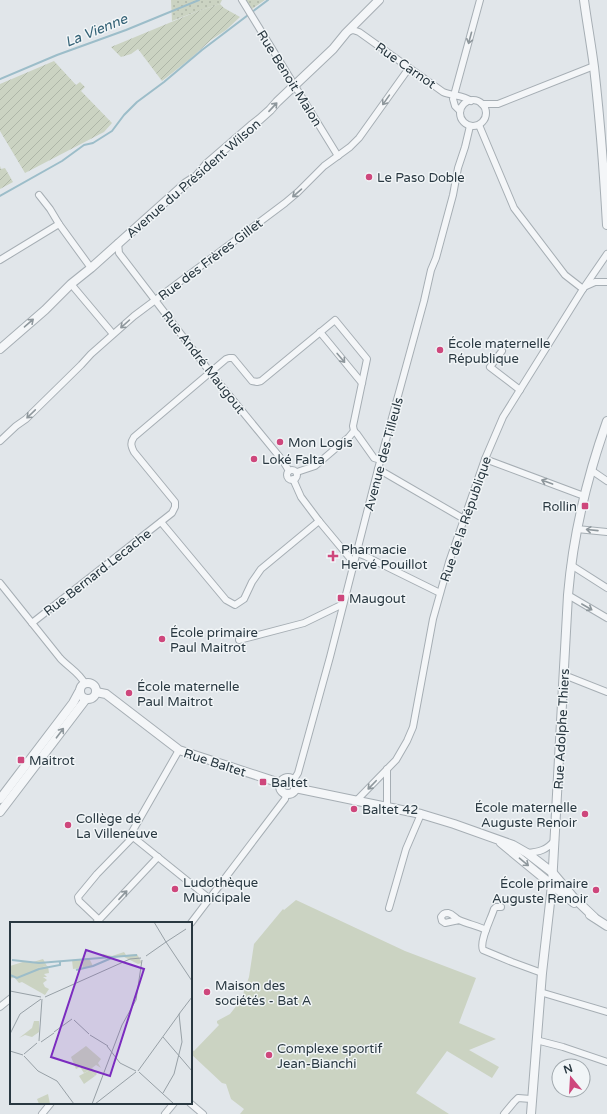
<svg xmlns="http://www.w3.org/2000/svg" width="607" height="1114" viewBox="0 0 607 1114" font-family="'Varela Round',sans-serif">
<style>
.grass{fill:url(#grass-dots)}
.park{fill:#cbd3c2}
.garden{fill:url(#garden-furrows)}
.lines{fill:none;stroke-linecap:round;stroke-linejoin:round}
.stream{stroke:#9cbdc9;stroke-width:2}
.minor-casing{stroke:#a6aeb4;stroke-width:8}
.tertiary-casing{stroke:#a6aeb4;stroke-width:10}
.minor{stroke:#f4f6f8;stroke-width:6}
.tertiary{stroke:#f4f6f8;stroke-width:8}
.oneway{stroke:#8e979c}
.poi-dot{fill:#ce477c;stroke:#f1f5f7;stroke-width:1.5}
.labels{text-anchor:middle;stroke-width:3;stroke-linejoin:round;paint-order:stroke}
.street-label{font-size:13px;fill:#293841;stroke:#f1f5f7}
.poi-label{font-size:13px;fill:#293841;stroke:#f1f5f7;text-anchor:start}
.water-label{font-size:14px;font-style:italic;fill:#336175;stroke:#f1f5f7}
.inset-river{fill:none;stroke:#9cbdc9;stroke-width:2}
.inset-road{fill:none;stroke:#97a0a6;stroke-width:1}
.view{fill:#7b2cbf;fill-opacity:0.15;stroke:#7b2cbf;stroke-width:2}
.inset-edge{fill:none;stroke:#293841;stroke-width:2}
</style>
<defs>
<pattern id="grass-dots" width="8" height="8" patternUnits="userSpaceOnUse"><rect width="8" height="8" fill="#cbd3c2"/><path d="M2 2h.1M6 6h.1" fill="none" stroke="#aeb6a8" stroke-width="1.8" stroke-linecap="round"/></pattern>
<pattern id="garden-furrows" width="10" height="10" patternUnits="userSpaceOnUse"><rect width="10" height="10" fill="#cbd3c2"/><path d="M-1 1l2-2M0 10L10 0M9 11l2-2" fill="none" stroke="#aeb6a8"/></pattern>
</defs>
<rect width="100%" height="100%" fill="#e1e6ea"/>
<g class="grass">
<path d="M171,0H222L220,4L198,11L172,21Z"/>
<path d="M246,0H265L252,9Z"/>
</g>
<path class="park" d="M296,900L405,951L476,978L459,1023L496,1039L469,1050L499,1067L492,1078L447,1051L416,1093L449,1114H240L244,1109L231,1099L226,1084L222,1083L191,1054V1049L194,1051L219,1025L217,1023V1021L230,1014L241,1000L249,977L254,944L283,909L284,910Z"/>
<g class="garden">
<path d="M220,4L224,8L240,17L226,30L211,40L190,59L162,81L138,49L131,54L121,57L111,47L198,11Z"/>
<path d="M54,61L76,85L80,82L85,87L81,91L112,123L104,132L25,173L0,131V84Z"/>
<path d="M0,166L1,169L5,168L13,182L0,189Z"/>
</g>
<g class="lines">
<g class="stream">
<path d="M0,79L57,55L126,30L199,0"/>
<path d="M0,196L62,161L84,145L93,143L112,131L124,115L137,102L164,82L202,50L268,0"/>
</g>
<g class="minor-casing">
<g id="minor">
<path d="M242,0L338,156"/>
<path d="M347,32L353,30L359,32L443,92C452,96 463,95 471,101"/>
<circle cx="473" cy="113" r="13"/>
<path d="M482,104H498L594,66"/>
<path d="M460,111L455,106L453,99L480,0"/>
<path d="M479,125L514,208L565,275L583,289"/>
<path d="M39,195L50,209L59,224L91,268"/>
<path d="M118,243L119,253L210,372L283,461L289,471"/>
<path d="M0,260L59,224"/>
<path d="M71,284L113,334"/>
<path d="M586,286L595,282H607"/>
<path d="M320,332L362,383"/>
<path d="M502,351L490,367L520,390"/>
<path d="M354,431L357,434L374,458L381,460"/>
<path d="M0,441L16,426L26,419L81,365L91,354L134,316L285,203L298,192L324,166L350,147L359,138L409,68"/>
<path d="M485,459L584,496"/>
<path d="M378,469L464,519"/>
<path d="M591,470L607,481"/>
<circle cx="292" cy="475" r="5"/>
<path d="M293,479L301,497L319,521L354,563"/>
<path d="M161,522L226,600L235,605L244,599L252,582L261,569L319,521"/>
<path d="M577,529L607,532"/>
<path d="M357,553L365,556L440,593"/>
<path d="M571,565L607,588"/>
<path d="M0,583L60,658C68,667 80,673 85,684"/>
<path d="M568,595L607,618"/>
<path d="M32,623L172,513L175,507V502L134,452C131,446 130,443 134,437L226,359L229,358H233L252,381L257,382L261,381L335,320L367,359L353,426L354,431L349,437L315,466L297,472"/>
<path d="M239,640L304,623L343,604"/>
<path d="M564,675L607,692"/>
<path d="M179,750L132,832L133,837L210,899"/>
<path d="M293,781L298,773L330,657L378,469L424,301L431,270L436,258L453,195L458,168L465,147L470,126"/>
<path d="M357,800L396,760L407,741L413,727L433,619L449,562L485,459L503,417L583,289L607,254"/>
<path d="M387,806V769"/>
<path d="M527,853C539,852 547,850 555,840"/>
<path d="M501,907H496L494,909C491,919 479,941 483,950L512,962L542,973"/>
<path d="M389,908L406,849L421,814"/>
<path d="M99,920L79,901L78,897L97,874L133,837"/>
<path d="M459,920L445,923L442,921L441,917C443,914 444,913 448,913C453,914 455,918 459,920C468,924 478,926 486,930"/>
<path d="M96,923L158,857"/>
<path d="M191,923L285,799L286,794"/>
<path d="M540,992L607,1012"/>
<path d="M0,1007L11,998"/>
<path d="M536,1040L563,1047L607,1062"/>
<path d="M190,1103L203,1114"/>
<path d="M42,1114L51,1103"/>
<path d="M165,1114L174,1103"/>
<path d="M504,1114L514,1102L518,1098L531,1099"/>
</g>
</g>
<g class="tertiary-casing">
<g id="tertiary">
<path d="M584,0C587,22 591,44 594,67C600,119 604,172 607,225"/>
<path d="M0,349L45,310L71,284L91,268L186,183L197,176L207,164L251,126L260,119L270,110L277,102L333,49L346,33L379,0"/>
<circle cx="88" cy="691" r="8"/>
<path d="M96,692L106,694L179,750L280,783"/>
<circle cx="288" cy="786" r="8"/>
<path d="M295,788L421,814L454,824L513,845L527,853L553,873L574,898L594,917"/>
<path d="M0,799L73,703L79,692"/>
<path d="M0,812L86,699"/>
<path d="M501,843L574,903"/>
<path d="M590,915L607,926"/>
<path d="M531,1114L542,973L552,885L568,595C573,536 587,477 607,421"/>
</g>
</g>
<use href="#minor" class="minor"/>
<use href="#tertiary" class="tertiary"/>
</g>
<defs><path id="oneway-shaft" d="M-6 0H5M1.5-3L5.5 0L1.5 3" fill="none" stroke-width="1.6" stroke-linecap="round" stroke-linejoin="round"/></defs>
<g class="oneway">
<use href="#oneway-shaft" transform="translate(470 38) rotate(105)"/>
<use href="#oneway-shaft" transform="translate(386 100) rotate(125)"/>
<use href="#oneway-shaft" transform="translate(273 107) rotate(-47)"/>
<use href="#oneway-shaft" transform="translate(297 193) rotate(139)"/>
<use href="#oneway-shaft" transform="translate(29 323) rotate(-41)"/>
<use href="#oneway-shaft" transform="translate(125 324) rotate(138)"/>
<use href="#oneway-shaft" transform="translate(341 358) rotate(50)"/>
<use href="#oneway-shaft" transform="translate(31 414) rotate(136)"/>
<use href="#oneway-shaft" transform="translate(547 482) rotate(-160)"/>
<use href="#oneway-shaft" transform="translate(592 530) rotate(-174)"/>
<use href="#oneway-shaft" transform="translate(587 607) rotate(30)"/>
<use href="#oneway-shaft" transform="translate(60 733) rotate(-53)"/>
<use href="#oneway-shaft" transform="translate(372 785) rotate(134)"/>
<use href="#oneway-shaft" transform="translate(524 862) rotate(40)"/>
<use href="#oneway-shaft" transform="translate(123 895) rotate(-47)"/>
</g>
<g class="poi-dot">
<circle cx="369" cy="177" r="4"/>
<circle cx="440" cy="350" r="4"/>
<circle cx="280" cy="442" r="4"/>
<circle cx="254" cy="459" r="4"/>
<rect x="581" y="502" width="8" height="8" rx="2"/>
<path d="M331 550h4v4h4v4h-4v4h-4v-4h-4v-4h4z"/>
<rect x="337" y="594" width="8" height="8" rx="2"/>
<circle cx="162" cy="639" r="4"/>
<circle cx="129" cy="693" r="4"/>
<rect x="17" y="756" width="8" height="8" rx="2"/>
<rect x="259" y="778" width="8" height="8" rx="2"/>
<circle cx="354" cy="809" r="4"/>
<circle cx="585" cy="814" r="4"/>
<circle cx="68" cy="825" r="4"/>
<circle cx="175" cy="889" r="4"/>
<circle cx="596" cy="890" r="4"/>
<circle cx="207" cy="992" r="4"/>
<circle cx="269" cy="1055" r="4"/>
</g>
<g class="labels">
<g class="street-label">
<text transform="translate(406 65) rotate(35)" y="5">Rue Carnot</text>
<text transform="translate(290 78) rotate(58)" y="5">Rue Benoit Malon</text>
<text transform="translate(193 178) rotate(-41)" y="5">Avenue du Président Wilson</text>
<text transform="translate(210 259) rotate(-37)" y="5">Rue des Frères Gillet</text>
<text transform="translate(204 362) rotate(52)" y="5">Rue André Maugout</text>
<text transform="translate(383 454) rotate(-75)" y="5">Avenue des Tilleuls</text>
<text transform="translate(465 519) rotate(-71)" y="5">Rue de la République</text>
<text transform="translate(97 572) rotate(-38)" y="5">Rue Bernard Lecache</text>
<text transform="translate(561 729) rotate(-87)" y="5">Rue Adolphe Thiers</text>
<text transform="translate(215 762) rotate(18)" y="5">Rue Baltet</text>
</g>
<g class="poi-label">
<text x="377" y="182">Le Paso Doble</text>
<text x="448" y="348">École maternelle<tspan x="448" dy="15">République</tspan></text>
<text x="288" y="447">Mon Logis</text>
<text x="262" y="464">Loké Falta</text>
<text x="577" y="511" text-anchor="end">Rollin</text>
<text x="341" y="554">Pharmacie<tspan x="341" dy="15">Hervé Pouillot</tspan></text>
<text x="349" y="603">Maugout</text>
<text x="170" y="637">École primaire<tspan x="170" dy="15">Paul Maitrot</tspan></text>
<text x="137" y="691">École maternelle<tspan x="137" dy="15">Paul Maitrot</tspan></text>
<text x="29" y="765">Maitrot</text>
<text x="271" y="787">Baltet</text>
<text x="577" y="812" text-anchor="end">École maternelle<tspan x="577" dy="15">Auguste Renoir</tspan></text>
<text x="362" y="814">Baltet 42</text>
<text x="76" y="823">Collège de<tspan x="76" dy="15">La Villeneuve</tspan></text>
<text x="183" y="887">Ludothèque<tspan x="183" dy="15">Municipale</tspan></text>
<text x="588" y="888" text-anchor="end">École primaire<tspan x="588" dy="15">Auguste Renoir</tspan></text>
<text x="215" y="990">Maison des<tspan x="215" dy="15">sociétés - Bat A</tspan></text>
<text x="277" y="1053">Complexe sportif<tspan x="277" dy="15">Jean-Bianchi</tspan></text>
</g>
<g class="water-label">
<text transform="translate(96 30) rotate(-22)" y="5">La Vienne</text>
</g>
</g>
<g transform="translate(10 922)">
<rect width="182" height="182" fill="#e1e6ea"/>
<path d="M114,30L116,33L127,32L132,41L128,42L112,34L100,37L99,35L92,36L93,32L102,34Z" fill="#cbd3c2"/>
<path d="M16,39L23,41L28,46L38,44L39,51L34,52L37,55H33L37,58L33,61L35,65L39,67L35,73L12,60L9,61L4,55L0,57V44ZM38,172L40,182H29L27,177Z" fill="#cbd3c2"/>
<path d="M80,148L85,154L74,162L69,154Z" fill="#cbd3c2"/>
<path d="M24,99H29V110L22,115L15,113L9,116L22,106ZM76,124L91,137L88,141L91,146L86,143L82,146L87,152L85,154L80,148L74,151L70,145L66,147L61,135Z" fill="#cbd3c2"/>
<path d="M79,36L83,44L73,46L72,42V46L63,47L62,38ZM33,37L37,44L28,46L20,41Z" fill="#cbd3c2"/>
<path class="inset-river" d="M2,38L29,41L127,33M66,48L83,44L104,35M0,53L7,56L29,47L50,43V39"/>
<path class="inset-road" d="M144,0L156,20L176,7M136,34L156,20L182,59M0,69L31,75M35,75L120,37L131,36M169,92L182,75M64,98L79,112M44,110L62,97M0,112L10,92L31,77M80,113L98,124M153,115L182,149M29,119L32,77M31,120L44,111M97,124L110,141L126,149M0,129L13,133M14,132L27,121M14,134L28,149L47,159L64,182M128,149L170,91M129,150L164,182M153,171L164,152L172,120L169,92M82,182L112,103L126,78L132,38M85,182L126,150"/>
<path class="view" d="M76,28L134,47L100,154L41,135Z"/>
<rect width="182" height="182" class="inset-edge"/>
</g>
<g transform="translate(571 1078) rotate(342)"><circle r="19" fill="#f1f5f7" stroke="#a1a9ae"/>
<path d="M0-3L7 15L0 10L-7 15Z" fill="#ce477c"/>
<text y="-6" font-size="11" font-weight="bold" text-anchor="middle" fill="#293841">N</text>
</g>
</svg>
